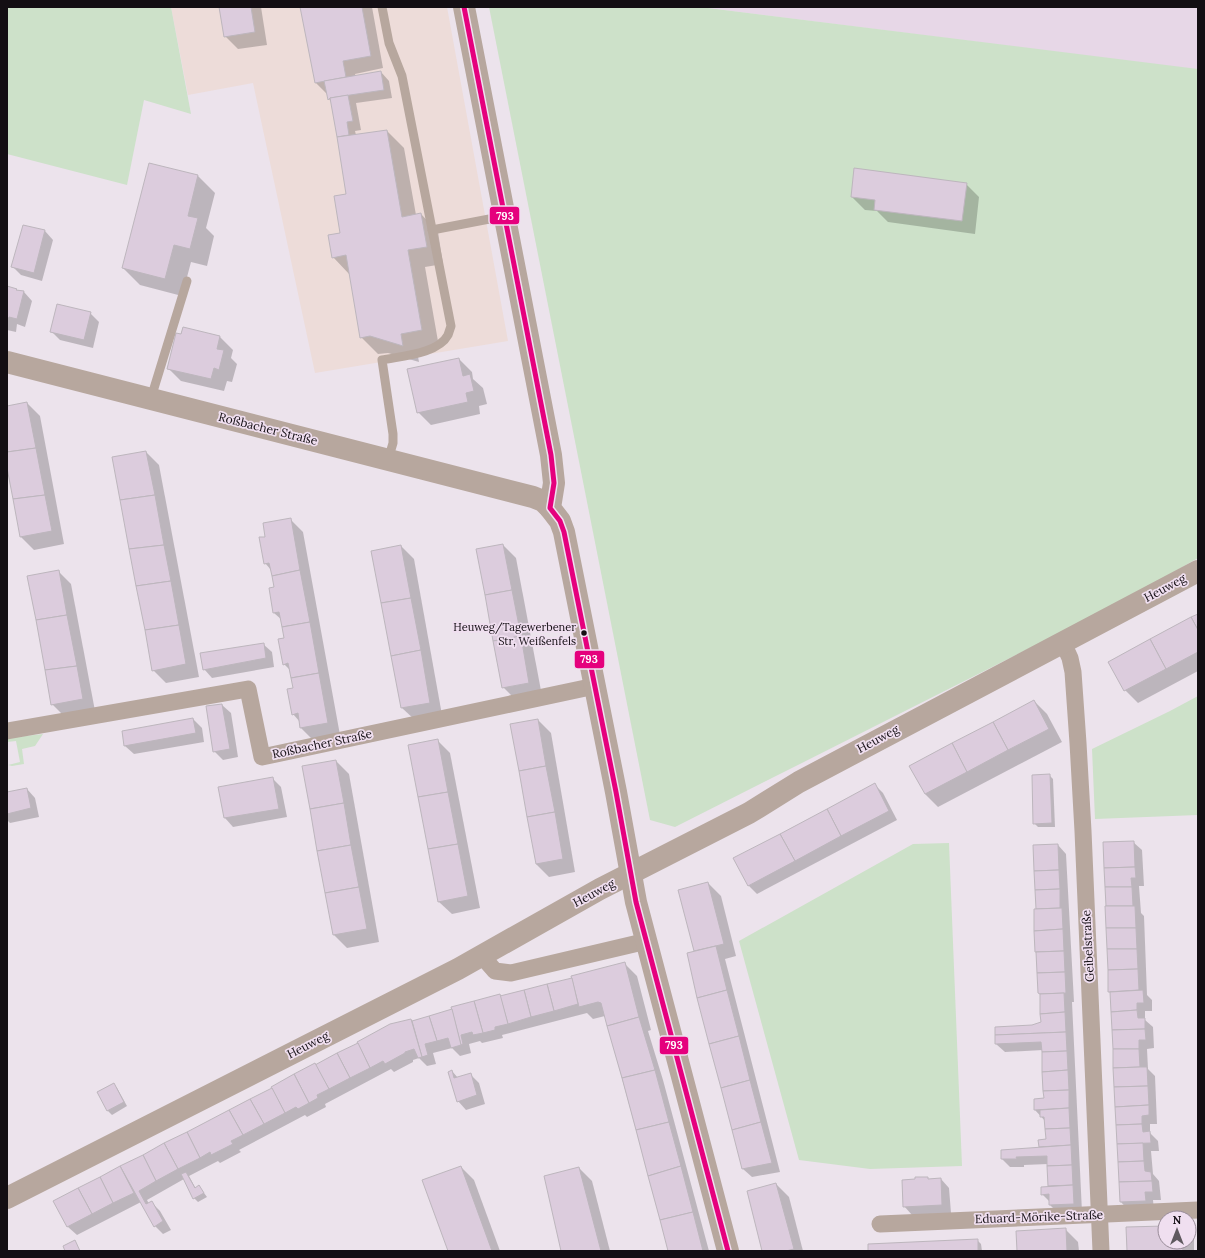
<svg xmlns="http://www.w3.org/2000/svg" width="1205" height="1258" viewBox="0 0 1205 1258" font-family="Lora,serif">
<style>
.built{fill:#e7d7e7}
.education{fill:#eddcd9}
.green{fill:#cde1c9}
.shadow{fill:#0003}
.building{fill:#dcccdd;stroke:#bdb6bd}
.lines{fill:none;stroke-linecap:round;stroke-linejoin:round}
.service{stroke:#b7a79e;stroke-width:9}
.minor{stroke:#b7a79e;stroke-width:17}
.tertiary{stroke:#b7a79e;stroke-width:22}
.bus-1-casing{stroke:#f0dff0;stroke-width:8}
.bus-1{stroke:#e5007d;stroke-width:5}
.bus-dot{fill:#130e13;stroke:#f0dff0;stroke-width:1.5}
.labels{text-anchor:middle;stroke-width:3.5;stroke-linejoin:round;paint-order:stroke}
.bus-label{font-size:11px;fill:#130e13;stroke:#f0dff0;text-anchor:end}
.street-label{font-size:12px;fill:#130e13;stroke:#f0dff0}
.line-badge{stroke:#f0dff0;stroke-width:1.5}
.badge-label{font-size:11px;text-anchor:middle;font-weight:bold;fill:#fff}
</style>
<rect width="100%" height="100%" fill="#ece3ec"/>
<path class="built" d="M700,7H1198V69H1194Z"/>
<path class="education" d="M171,7H447L508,341L315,373L253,83L188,95Z"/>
<g class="green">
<path d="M7,7H171L191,114L144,100L127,185L7,154Z"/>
<path d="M489,7H700L1198,69V558L1127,599L675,827L650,820Z"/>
<path d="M1198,696V815L1095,819L1092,749L1170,711Z"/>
<path d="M43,734L35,746L22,749L24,764L12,766L8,765L20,762L16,741L7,742V738Z"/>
<path d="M949,843L962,1166L870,1169L799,1160L739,941L913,844Z"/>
</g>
<g class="shadow">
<path d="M220,7H261L267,45L238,49L225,36Z"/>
<path d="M301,7H372L383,68L355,74L356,77L381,72L389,81L392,98L356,103L361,130L355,131L356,135L387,131L404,148L416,215L421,214L438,232L443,264L425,267L439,347L417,351L419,362L388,353L378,354L361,337L350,275L333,257L341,234L347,195L332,103L329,99L328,95L316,83Z"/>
<path d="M150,164L198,176L215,193L206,228L214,236L207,266L191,262L182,296L140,285L123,268Z"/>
<path d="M966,184L979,197L975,234L888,222L877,211L865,210L852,197Z"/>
<path d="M45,231L53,240L42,281L21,275L13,267Z"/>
<path d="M7,288L24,292L32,301L25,327L17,324L16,332L7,330Z"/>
<path d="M90,313L99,322L93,348L60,340L52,332Z"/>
<path d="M183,328L220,337L233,350L231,358L237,364L232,382L227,381L224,391L181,381L168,368Z"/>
<path d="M459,359L472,372L473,379L483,388L487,404L479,406L480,414L431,425L418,412Z"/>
<path d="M27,403L40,416L64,544L34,550L21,537L7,462V407Z"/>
<path d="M146,452L159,465L199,677L166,683L153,670Z"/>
<path d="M290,519L303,532L340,735L314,741L301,728L300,722L293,714L294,689L291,671L284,664L285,638L282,620L274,613L275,588L272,571L265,563L266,538Z"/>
<path d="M503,545L516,558L542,696L516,700L503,687Z"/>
<path d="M401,546L414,559L442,715L415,720L402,708Z"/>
<path d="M58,571L71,584L95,711L65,717L52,704Z"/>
<path d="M1198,615V671L1138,703L1125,690L1110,662Z"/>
<path d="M263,644L272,652L274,667L212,678L204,669Z"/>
<path d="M1034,701L1047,714L1062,742L938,807L925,794Z"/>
<path d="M222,705L231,713L238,757L223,760L214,751Z"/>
<path d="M193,719L202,728L204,742L134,754L125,746L123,732Z"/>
<path d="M538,720L551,733L575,872L549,877L536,864Z"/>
<path d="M437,740L450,753L480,908L452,914L439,902Z"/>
<path d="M336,761L349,774L379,942L347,948L334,935L303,767Z"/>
<path d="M1049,775L1053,779L1055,827H1038L1034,823Z"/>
<path d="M272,778L281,787L287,817L233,827L225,818L219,788Z"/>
<path d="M875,785L883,793L897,820L757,894L748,885Z"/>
<path d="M27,789L35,798L39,817L10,823L7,820V793Z"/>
<path d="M1133,842L1142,850L1144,886H1139L1141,913L1144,916L1147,995L1152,1000V1011H1145V1020L1153,1027L1154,1048L1147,1049L1148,1069L1155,1076L1157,1124H1150V1133L1158,1141L1159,1151H1151L1153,1174L1159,1181L1161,1200H1153L1154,1210L1129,1211L1121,1202L1111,993L1109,992Z"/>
<path d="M1058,845L1066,854L1074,1002H1072L1082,1212L1059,1214L1050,1205V1202L1042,1194L1049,1187L1048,1164L1024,1165V1167H1010L1002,1159L1040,1148V1141L1047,1140L1046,1122L1035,1110L1045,1099L1043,1050L1005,1052L996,1044L1042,1022L1041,995L1039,993L1035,910H1037Z"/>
<path d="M708,883L721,896L736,956L725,959L780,1172L752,1177L743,1169L688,954L696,952L695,950Z"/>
<path d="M624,963L637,976L651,1030L648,1031L663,1080L709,1251H669L605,1016L593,1019L587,1013L502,1035L503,1038L482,1043L480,1041L469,1044L471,1053L460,1056L452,1048L433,1053L436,1064L427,1066L419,1058L413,1060V1062L394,1072L391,1069L325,1104L326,1107L307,1117L305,1115L239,1150L241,1152L220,1163L218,1161L189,1176L196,1189L199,1186L207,1197L198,1202L194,1198L184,1179L147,1200L149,1204L152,1203L160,1211L171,1230L163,1234L155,1226L141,1202L77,1235L68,1227L55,1202L273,1088L411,1020L413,1021L572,979Z"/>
<path d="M452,1071L458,1078L470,1074L479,1083L485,1104L466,1110L458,1101Z"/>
<path d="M113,1084L117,1088L127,1106L112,1115L108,1111L98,1092Z"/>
<path d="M461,1167L474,1180L500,1251H449Z"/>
<path d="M579,1168L592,1181L610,1251H562Z"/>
<path d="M927,1178L929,1180L941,1179L949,1188L951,1213L912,1215L904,1206Z"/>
<path d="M776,1184L789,1197L803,1251H763Z"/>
<path d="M1165,1227V1242H1189V1234L1194,1239V1251H1128Z"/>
<path d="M1065,1229L1078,1242L1079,1251H1018Z"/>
<path d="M977,1240L981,1244L982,1251H869Z"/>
</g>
<g class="building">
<path d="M219,7H251L255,32L224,37Z"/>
<path d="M300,7H362L371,56L343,61L346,77L315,83Z"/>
<path d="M381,71L384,90L330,98L328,100L324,81Z"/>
<path d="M348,95L353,121L347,122L349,135L337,137L330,98Z"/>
<path d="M387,130L402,217L421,213L427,247L408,250L422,330L401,334L403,346L370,336L360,338L346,255L332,258L328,235L340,233L334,196L346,194L337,137Z"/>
<path d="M149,163L198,175L188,216L198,218L190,249L174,245L165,279L122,268Z"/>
<path d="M854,168L967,183L962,221L874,210L875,200L851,197Z"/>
<path d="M23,225L45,230L34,273L11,267Z"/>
<path d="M7,286L17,289L16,290L24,291L17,319L9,317L7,324Z"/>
<path d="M57,304L91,312L84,340L50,332Z"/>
<path d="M183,327L220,336L217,349L224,350L219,370L214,368L211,379L167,369L176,333L181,334Z"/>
<path d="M459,358L463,376L470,374L474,391L466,393L468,402L417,413L407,369Z"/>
<path d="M27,402L36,448L7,452V406Z"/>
<path d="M36,448L45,495L13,499L7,468V452Z"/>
<path d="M146,451L155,495L120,500L112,457Z"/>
<path d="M45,495L52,531L20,537L13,499Z"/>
<path d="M155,495L164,545L129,549L120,500Z"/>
<path d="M291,518L300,570L272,576L269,563L264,564L259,537H265L263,523Z"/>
<path d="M503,544L512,590L485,595L476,549Z"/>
<path d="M164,545L171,581L136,586L129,549Z"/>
<path d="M401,545L411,598L381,603L371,551Z"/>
<path d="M59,570L67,615L36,620L27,576Z"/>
<path d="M300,570L310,622L282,627L279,612L273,613L269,588L274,587L272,576Z"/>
<path d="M171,581L179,625L145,630L136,586Z"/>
<path d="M512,590L521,636L493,641L485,595Z"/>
<path d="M411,598L421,650L391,656L381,603Z"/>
<path d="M1198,614V630L1191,617Z"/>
<path d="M67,615L77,666L45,670L36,620Z"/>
<path d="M1191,617L1198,630V652L1166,669L1150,639Z"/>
<path d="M310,622L319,673L291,678L288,663L283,665L278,639L284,638L282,627Z"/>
<path d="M179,625L186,664L152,671L145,630Z"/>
<path d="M521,636L529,683L502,688L493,641Z"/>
<path d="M1150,639L1166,669L1124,691L1108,662Z"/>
<path d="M264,643L266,658L203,670L200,653Z"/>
<path d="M421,650L430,703L401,708L391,656Z"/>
<path d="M77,666L83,699L51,705L45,670Z"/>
<path d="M319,673L328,723L300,728L298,713L292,715L287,689L293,688L291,678Z"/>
<path d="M1034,700L1049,729L1008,750L993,722Z"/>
<path d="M222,704L230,749L213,752L206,706Z"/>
<path d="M193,718L196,733L124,746L122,731Z"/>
<path d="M538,719L546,766L519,771L510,724Z"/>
<path d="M993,722L1008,750L967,772L952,743Z"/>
<path d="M438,739L448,792L418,797L408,745Z"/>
<path d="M952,743L967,772L925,794L909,766Z"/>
<path d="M336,760L344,803L310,809L302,766Z"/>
<path d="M546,766L555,812L527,817L519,771Z"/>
<path d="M1050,774L1052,823L1033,824L1032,775Z"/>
<path d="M273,777L279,809L224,818L218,787Z"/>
<path d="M875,783L889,811L841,836L827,809Z"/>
<path d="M27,788L31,808L7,814V792Z"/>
<path d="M448,792L458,844L428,849L418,797Z"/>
<path d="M344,803L351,845L317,851L310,809Z"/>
<path d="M827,809L841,836L795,861L780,834Z"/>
<path d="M555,812L563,859L536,864L527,817Z"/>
<path d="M780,834L795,861L748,886L733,858Z"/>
<path d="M1134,841L1135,867L1104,868L1103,842Z"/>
<path d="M458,844L468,896L438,902L428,849Z"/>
<path d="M1058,844L1059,870L1034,871L1033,845Z"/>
<path d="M351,845L359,887L325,893L317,851Z"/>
<path d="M1135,867L1136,878H1131L1132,887H1105L1104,868Z"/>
<path d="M1059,870L1060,889L1035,890L1034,871Z"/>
<path d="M708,882L724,944L694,951L678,890Z"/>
<path d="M359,887L367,929L333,935L325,893Z"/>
<path d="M1105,887H1132L1133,906H1106Z"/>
<path d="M1060,889V908L1036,909L1035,890Z"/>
<path d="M1105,906H1135L1136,928H1106Z"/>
<path d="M1062,908L1063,929L1034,931V909Z"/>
<path d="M1106,928H1136L1137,949H1107Z"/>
<path d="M1063,929L1064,951L1035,952L1034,931Z"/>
<path d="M716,946L727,990L697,998L687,953Z"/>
<path d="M1107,949H1137L1138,969L1108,970Z"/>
<path d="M1064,951L1065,972L1037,973L1036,952Z"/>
<path d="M625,962L639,1017L607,1026L601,1003L598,1002L579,1007L571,976Z"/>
<path d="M1138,969L1139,990L1108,992V970Z"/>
<path d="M1065,972L1066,993L1040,994L1038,993L1037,973Z"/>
<path d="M572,978L578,1004L554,1011L547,984Z"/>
<path d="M547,984L554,1011L531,1017L524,990Z"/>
<path d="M524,990L531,1017L508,1024L500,996Z"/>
<path d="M727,990L739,1036L709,1044L697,998Z"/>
<path d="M1143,990L1144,1003H1137V1010L1111,1012L1110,992Z"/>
<path d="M1064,993L1065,1012L1040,1014V994Z"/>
<path d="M500,994L508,1024L495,1027V1030L483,1033L474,1001Z"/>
<path d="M474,1001L483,1033L473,1035L472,1032L461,1035L463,1044L461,1045L451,1007Z"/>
<path d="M452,1009L461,1045L451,1048L448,1038L437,1041L429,1016Z"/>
<path d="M1137,1010L1138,1018H1145V1029L1112,1030L1111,1012Z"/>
<path d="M1065,1012L1066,1032L995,1035V1027L1032,1025L1041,1022L1040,1014Z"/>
<path d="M429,1016L437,1041L425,1044L428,1055L422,1057L412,1021Z"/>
<path d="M639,1017L655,1070L622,1078L607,1026Z"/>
<path d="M411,1019L422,1057L418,1058L414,1049L405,1052V1053L385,1064L383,1061L370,1068L357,1042L390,1024Z"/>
<path d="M1145,1029L1146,1040H1139V1049H1113L1112,1030Z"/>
<path d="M1066,1032L1067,1051L1042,1052L1041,1042L995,1044V1035Z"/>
<path d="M739,1036L750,1080L721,1088L709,1044Z"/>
<path d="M358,1043L370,1068L350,1078L337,1053Z"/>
<path d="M1113,1049H1139L1140,1067L1113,1068Z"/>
<path d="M1067,1051L1068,1070L1042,1072V1052Z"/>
<path d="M337,1053L350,1078L329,1089L315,1065Z"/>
<path d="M315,1063L329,1089L317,1095L318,1098L309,1103L294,1074Z"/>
<path d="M1140,1067H1147L1148,1086L1114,1087L1113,1068Z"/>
<path d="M452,1070L454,1078L471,1073L477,1095L457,1102L448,1072Z"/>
<path d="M655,1070L669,1122L636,1130L622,1078Z"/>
<path d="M1068,1070L1069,1090L1043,1091L1042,1072Z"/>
<path d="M294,1074L309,1103L298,1109L296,1107L285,1113L271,1087Z"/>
<path d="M750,1080L761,1122L732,1130L721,1088Z"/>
<path d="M114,1083L124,1102L107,1111L97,1092Z"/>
<path d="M1148,1086L1149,1105L1115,1107L1114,1087Z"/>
<path d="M272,1088L285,1113L264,1124L250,1099Z"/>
<path d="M1069,1090V1108L1034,1110V1099L1044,1098L1043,1091Z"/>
<path d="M250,1099L264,1124L243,1135L229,1110Z"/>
<path d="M1149,1105V1115L1142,1116V1124L1116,1125L1115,1107Z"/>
<path d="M1069,1108L1070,1128L1045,1129L1044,1117H1040V1110Z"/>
<path d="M229,1110L243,1135L231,1141L233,1144L211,1155L210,1152L200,1158L187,1132Z"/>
<path d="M669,1122L681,1166L648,1176L636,1130Z"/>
<path d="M761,1122L772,1163L742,1169L732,1130Z"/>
<path d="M1142,1124L1143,1132L1150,1131L1151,1143L1117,1144L1116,1125Z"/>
<path d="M1070,1128L1071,1145L1039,1147L1038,1140L1046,1139L1045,1129Z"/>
<path d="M187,1132L200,1158L178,1169L164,1143Z"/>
<path d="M164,1143L178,1169L156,1181L143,1155Z"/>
<path d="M1143,1143L1144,1161L1118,1162L1117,1144Z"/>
<path d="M1071,1145L1072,1165L1047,1166V1156L1016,1157L1017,1159H1001V1150Z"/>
<path d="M143,1155L156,1181L139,1191L146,1204L152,1201L163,1221L154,1227L120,1166Z"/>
<path d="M1144,1161L1145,1171L1151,1172L1152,1181L1119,1182L1118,1162Z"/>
<path d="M1072,1165L1073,1185L1048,1186L1047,1166Z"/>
<path d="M120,1166L134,1193L113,1203L100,1177Z"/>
<path d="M461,1166L492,1251H448L422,1180Z"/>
<path d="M681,1166L693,1212L660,1220L648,1176Z"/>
<path d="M579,1167L601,1251H561L544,1176Z"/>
<path d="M186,1172L195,1188L199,1185L204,1193L193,1199L181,1174Z"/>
<path d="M100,1177L113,1203L92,1214L78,1188Z"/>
<path d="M915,1177H928V1179L941,1178L942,1205L903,1207L902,1180L915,1179Z"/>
<path d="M1152,1181L1153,1192H1145L1146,1201L1120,1202L1119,1182Z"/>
<path d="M776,1183L794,1249L786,1251H762L747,1191Z"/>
<path d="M1073,1185L1074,1204L1049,1205V1194L1041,1195V1187Z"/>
<path d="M78,1188L92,1214L67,1227L53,1201Z"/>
<path d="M693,1212L703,1251H668L660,1220Z"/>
<path d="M1165,1226V1242H1182L1183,1251H1127L1126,1227Z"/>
<path d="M1066,1228L1067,1251H1017L1016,1231Z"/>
<path d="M978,1239V1251H868V1244Z"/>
<path d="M75,1240L80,1251H65L63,1246Z"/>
</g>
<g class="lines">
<g class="service">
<path d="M382,7L389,43L402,76L451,326C450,329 449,332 448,335C438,354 401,356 382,360L393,434V443L388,460"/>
<path d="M432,230L505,216"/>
<path d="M151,398L187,281"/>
</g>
<g class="minor">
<path d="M1063,643L1070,658L1073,672L1078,743L1083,831L1101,1251"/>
<path d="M7,731L248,689L262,757L595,686"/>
<path d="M482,956L495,971L511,973L647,941"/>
<path d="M880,1224L1198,1210"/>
</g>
<g class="tertiary">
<path d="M464,7L551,455L554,483L550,508L560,521L564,532L616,792L636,902L728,1251"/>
<path d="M7,362L533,497L543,501L550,508"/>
<path d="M7,1198L458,969L600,889L749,813L799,782L1198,571"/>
</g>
<g class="bus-1-casing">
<path id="bus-1" d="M464,7L551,455L554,483L550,508L560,521L564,532L616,792L636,902L728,1251"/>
</g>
<use href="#bus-1" class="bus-1"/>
</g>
<circle class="bus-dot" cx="584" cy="633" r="3.5"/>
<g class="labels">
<g class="bus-label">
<text x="576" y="631">Heuweg/Tagewerbener<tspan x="576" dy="14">Str, Weißenfels</tspan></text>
</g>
<g class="street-label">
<text transform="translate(268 429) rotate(14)" y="4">Roßbacher Straße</text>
<text transform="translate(1165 588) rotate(-28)" y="4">Heuweg</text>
<text transform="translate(878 739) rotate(-28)" y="4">Heuweg</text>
<text transform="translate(322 744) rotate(-12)" y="4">Roßbacher Straße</text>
<text transform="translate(594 893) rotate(-28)" y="4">Heuweg</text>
<text transform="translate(1088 946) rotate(-93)" y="4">Geibelstraße</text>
<text transform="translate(308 1045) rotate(-27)" y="4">Heuweg</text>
<text transform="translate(1039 1217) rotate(-2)" y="4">Eduard-Mörike-Straße</text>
</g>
</g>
<g class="line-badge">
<rect x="489" y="206" width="31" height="19" rx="4" fill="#e5007d"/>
<rect x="574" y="650" width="31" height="19" rx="4" fill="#e5007d"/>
<rect x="659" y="1036" width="30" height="19" rx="4" fill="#e5007d"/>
</g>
<g class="badge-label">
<text x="505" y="220">793</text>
<text x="589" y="663">793</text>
<text x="674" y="1049">793</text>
</g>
<rect width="1205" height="1258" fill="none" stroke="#130e13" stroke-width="16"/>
<g transform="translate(1177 1230)"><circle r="19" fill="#f0dff0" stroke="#988b98"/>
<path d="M0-3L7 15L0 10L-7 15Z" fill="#5f595f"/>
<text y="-6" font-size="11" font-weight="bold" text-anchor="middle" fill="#130e13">N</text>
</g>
</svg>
